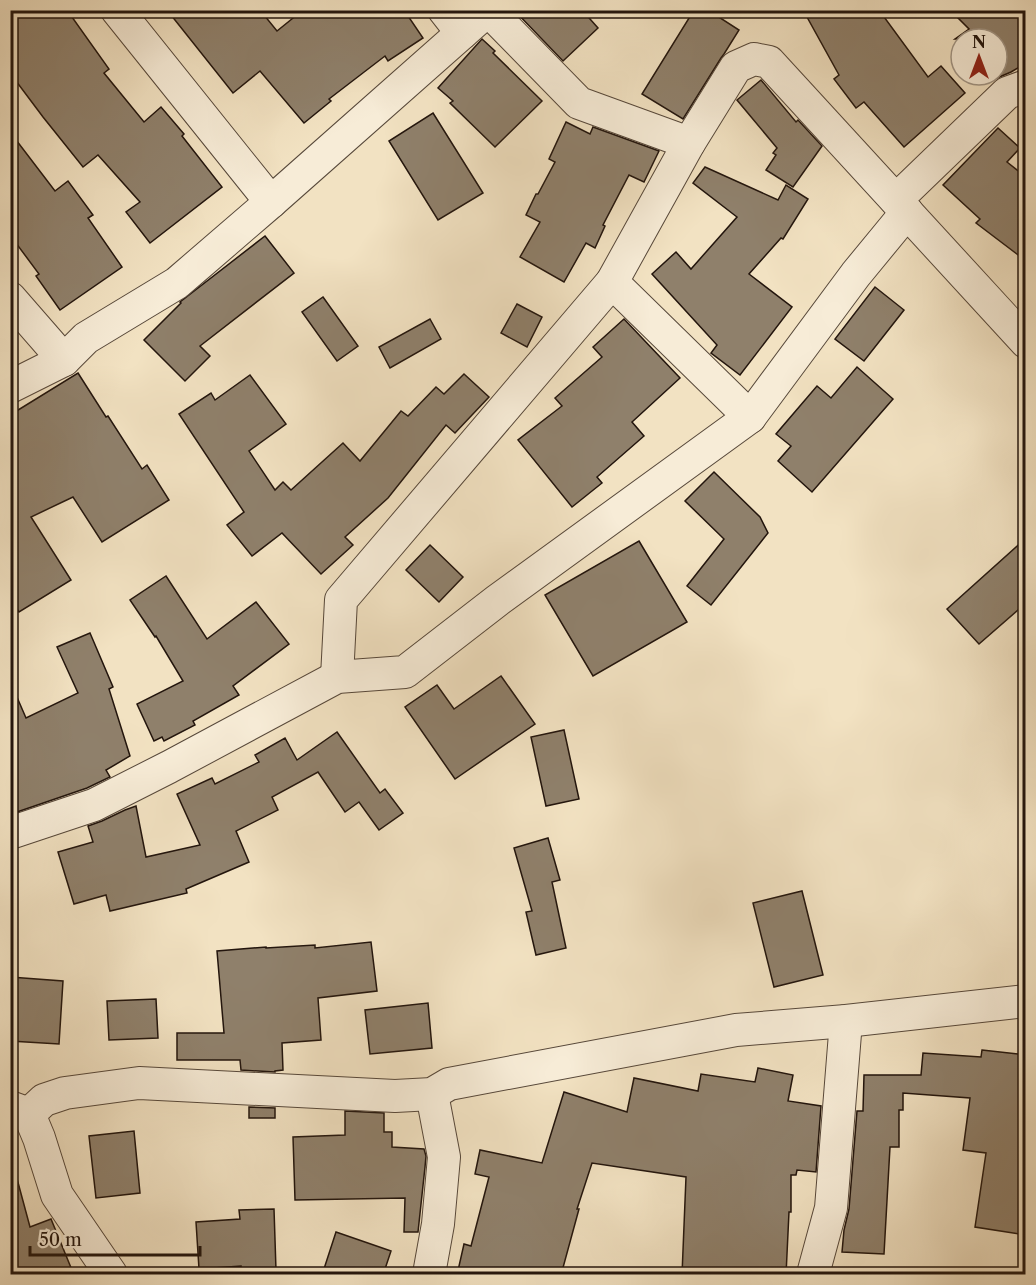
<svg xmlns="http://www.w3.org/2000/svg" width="1036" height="1285" viewBox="0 0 1036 1285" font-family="'Libre Caslon Text',serif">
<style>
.building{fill:#8f806b;stroke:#23150d;stroke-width:1.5}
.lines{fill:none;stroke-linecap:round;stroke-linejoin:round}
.minor-casing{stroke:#57483a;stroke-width:34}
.minor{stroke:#f7ecd7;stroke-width:32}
</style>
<rect width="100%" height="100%" fill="#f2e2c2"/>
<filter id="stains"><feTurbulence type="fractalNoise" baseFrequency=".00333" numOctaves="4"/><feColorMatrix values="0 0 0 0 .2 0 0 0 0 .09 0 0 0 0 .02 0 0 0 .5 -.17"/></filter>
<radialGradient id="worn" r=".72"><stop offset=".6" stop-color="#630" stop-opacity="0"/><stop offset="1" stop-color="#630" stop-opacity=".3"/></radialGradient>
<g class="building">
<path d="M10,10H67L109,69L104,73L144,122L161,107L184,134L182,136L222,187L150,243L126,212L140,202L98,155L83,167L43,117L10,73Z"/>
<path d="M167,10H260L277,31L303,10H404L423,38L388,61L385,56L329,99L331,101L304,123L260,71L233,93Z"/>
<path d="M514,10H582L598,28L563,61Z"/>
<path d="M694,10H708L739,30L724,54L721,58L683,119L642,94Z"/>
<path d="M819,10H879L928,77L941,66L965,93L904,147L864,102L856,108L834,79L839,75L807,17Z"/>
<path d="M950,10H1026V63L1011,72L997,78V39H955L969,29Z"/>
<path d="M482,39L495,51L493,53L542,101L495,147L450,103L453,101L438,88Z"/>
<path d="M761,80L796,122L798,120L822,146L793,187L766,170L776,155L773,153L777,148L737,100Z"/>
<path d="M433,113L483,193L438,220L389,141Z"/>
<path d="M566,122L590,134L593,127L659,151L644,182L629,175L603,225L605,226L595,248L586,243L564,282L520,257L540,222L526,215L536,194H538L555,162L549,159Z"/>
<path d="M998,128L1020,148L1007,162L1026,177V261L976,223L980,219L943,185Z"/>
<path d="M10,132L55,191L68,181L93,215L88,218L122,267L60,310L36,276L39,274L10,235Z"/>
<path d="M705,167L778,200L786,185L808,199L783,239L781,238L749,274L792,307L740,375L711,353L717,345L652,274L676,252L691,269L737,217L693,183Z"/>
<path d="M265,236L294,273L200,346L210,356L185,381L144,340L181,303L180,302Z"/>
<path d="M875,287L904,310L864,361L835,339Z"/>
<path d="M323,297L358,346L337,361L302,312Z"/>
<path d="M517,304L542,317L527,347L501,333Z"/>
<path d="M430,319L441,339L390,368L379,347Z"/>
<path d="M624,319L680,378L632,422L644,436L597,477L602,483L572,507L518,440L562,406L555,398L602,357L593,347Z"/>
<path d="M857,367L893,399L812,492L778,461L791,446L776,434L817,386L831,398Z"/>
<path d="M78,373L106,417L108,416L142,469L147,465L169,500L102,542L73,497L31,517L71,580L19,612L10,599V415Z"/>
<path d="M464,374L489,397L455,433L446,425L388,498L345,537L353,545L321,574L282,533L252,556L227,525L244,512L179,414L211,393L215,400L250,375L286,424L249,451L275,490L283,482L291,490L343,443L360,461L401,411L408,416L436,387L444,394Z"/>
<path d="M714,472L760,517L768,533L711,605L687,586L724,539L685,501Z"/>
<path d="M1026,538V603L979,644L947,609Z"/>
<path d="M639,541L687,622L593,676L545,595Z"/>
<path d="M430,545L463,577L439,602L406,570Z"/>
<path d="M166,576L207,639L256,602L289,644L233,686L239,695L193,721L195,725L164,741L162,737L154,741L137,704L183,681L156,636L155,637L130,600Z"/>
<path d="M90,633L113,687L109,689L130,756L106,770L110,777L87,788L17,812L10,794V681L26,718L78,693L57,647Z"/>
<path d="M501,676L535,724L455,779L405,707L437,685L454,709Z"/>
<path d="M564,730L579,799L546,806L531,737Z"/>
<path d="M337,732L380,793L385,789L403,813L379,830L359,802L345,812L318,772L272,797L278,810L236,831L249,862L186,889L187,893L110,911L106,895L74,904L58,852L93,842L88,826L102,821L125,810L136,806L146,857L200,845L177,794L212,778L215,784L259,762L255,755L285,738L297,760Z"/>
<path d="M548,838L560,880L552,882L566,948L536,955L526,912L532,911L514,848Z"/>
<path d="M802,891L823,975L774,987L753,903Z"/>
<path d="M371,942L377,991L318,998L321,1040L282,1043L283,1070L275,1071V1072L241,1070L240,1060H177V1033H224L217,951L266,947V948L315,945V948Z"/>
<path d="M10,977L63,981L59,1044L10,1041Z"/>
<path d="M156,999L158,1038L109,1040L107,1001Z"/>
<path d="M428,1003L432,1048L370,1054L365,1010Z"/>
<path d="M982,1050L1026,1055V1235L975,1227L986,1153L963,1150L970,1098L903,1093V1110H899V1147H890L884,1254L842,1252L844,1230L849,1209L857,1111H863L864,1075H921L923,1053L981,1057Z"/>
<path d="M758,1068L793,1075L788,1101L821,1106L816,1172L797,1170L796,1175H791V1212H789L786,1275H682L686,1177L592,1163L577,1209H579L561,1275H457L464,1244L471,1246L489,1177L475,1174L480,1150L542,1163L564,1092L627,1112L634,1078L698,1091L701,1074L755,1082Z"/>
<path d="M249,1107L275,1108V1118H249Z"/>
<path d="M345,1111L384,1113V1132H392V1147L424,1149L426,1156L425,1167L418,1232H404L405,1198L295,1200L293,1137L345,1135Z"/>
<path d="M134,1131L140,1193L96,1198L89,1136Z"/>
<path d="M16,1175L30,1227L51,1219L74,1275H10V1176Z"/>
<path d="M274,1209L276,1270L241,1271V1266L199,1269L196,1222L240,1219L239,1210Z"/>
<path d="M336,1232L391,1251L383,1275H322Z"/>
</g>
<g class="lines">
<g class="minor-casing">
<g id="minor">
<path d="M117,10L271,202"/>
<path d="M444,10L462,33"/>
<path d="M488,10L579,103L689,143"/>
<path d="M896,200L1007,93L1026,86"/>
<path d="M612,282L750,417L856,274L907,212"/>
<path d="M10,298L64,360"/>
<path d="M10,387L64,360L86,338L177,283L271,202L488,10"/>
<path d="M337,677L341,600L612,282L689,143L736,67L754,59L769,62L1026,342"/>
<path d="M10,833L94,805L169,767L337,677L405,672L498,600L750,417"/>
<path d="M10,1107L29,1114L39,1138L57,1195L111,1274"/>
<path d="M29,1114L44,1100L65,1093L139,1083L395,1096L432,1094L449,1084L736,1030L846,1021L1026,1001"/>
<path d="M429,1274L438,1224L444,1157L432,1094"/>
<path d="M813,1274L831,1208L846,1021"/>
</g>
</g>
<use href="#minor" class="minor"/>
</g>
<rect width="1036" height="1285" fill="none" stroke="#f2e2c2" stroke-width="36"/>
<rect x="12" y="12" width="1012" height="1261" fill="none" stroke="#23150d" stroke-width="3"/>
<rect x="18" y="18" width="1000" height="1249" fill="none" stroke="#23150d" stroke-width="1.5"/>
<g transform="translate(979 57)"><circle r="28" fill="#f7ecd7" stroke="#a29686" stroke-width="1.5"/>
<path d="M0-4.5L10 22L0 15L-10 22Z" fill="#8f2418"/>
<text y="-9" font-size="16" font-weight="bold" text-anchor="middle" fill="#23150d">N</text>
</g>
<path d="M30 1246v9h170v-9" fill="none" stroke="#23150d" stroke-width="3"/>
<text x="39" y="1246" font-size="18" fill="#23150d" stroke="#f7ecd7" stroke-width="4.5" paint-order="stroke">50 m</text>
<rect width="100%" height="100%" filter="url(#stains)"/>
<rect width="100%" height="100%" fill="url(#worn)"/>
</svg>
